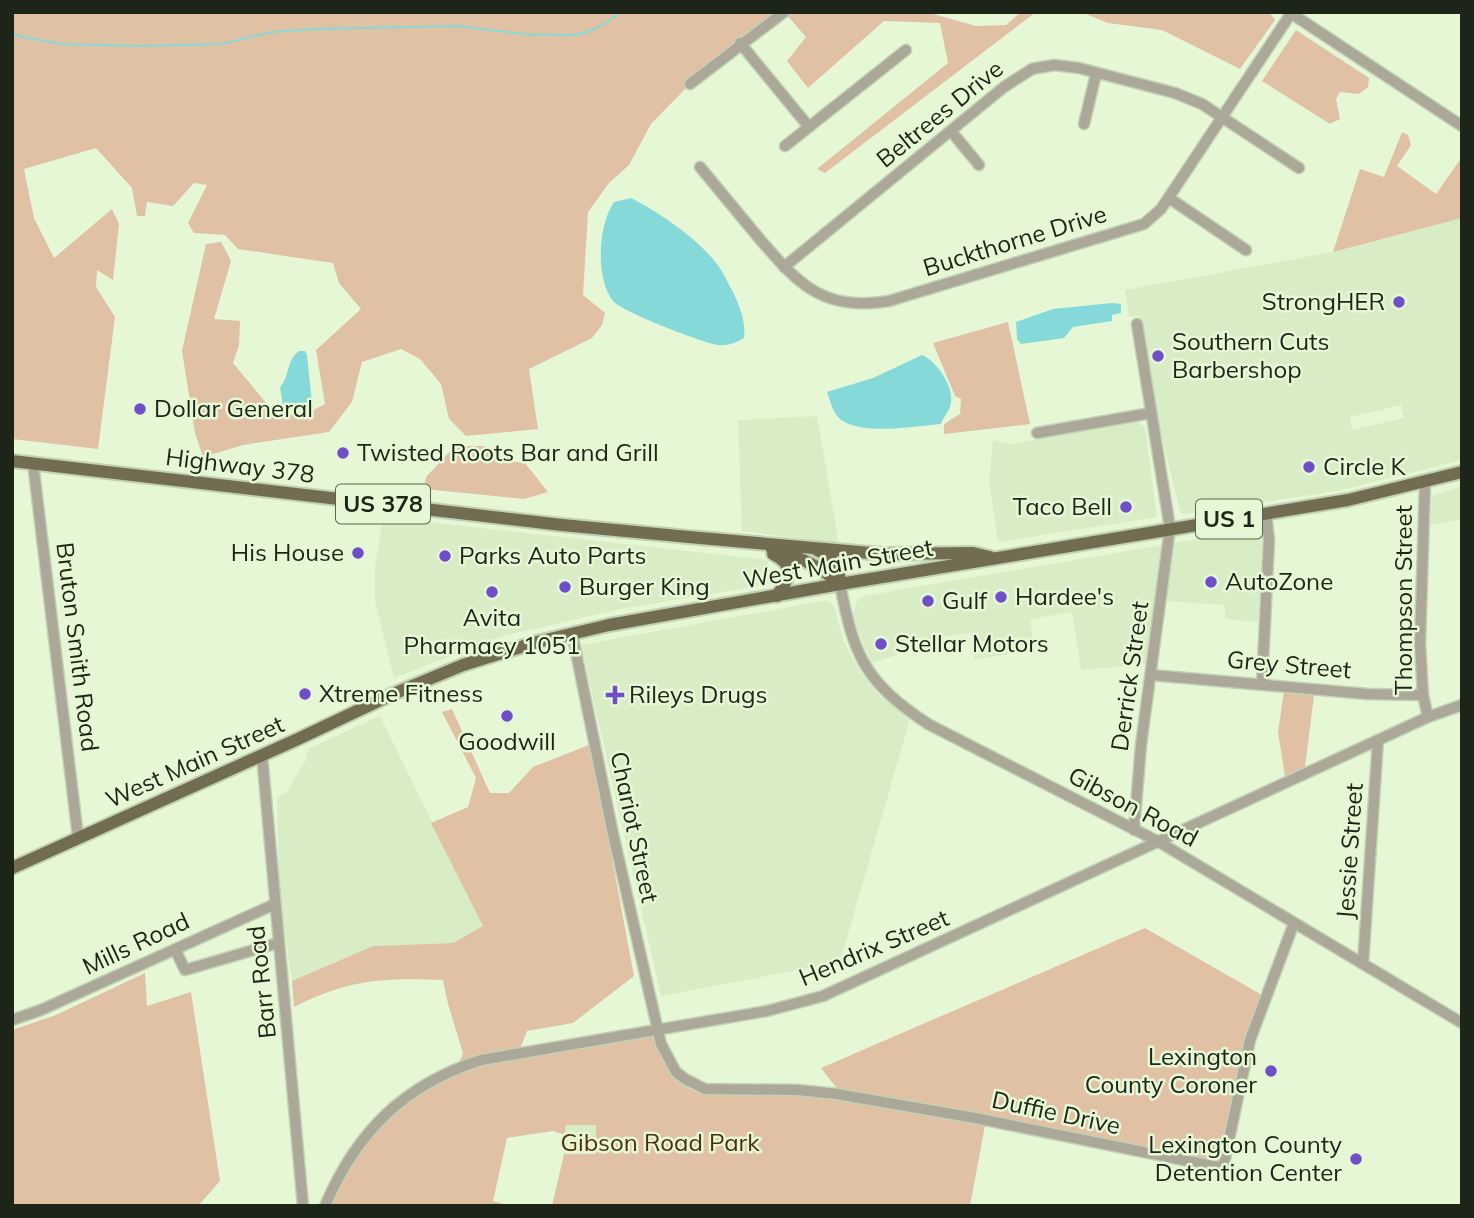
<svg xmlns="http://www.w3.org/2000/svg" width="1474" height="1218" viewBox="0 0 1474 1218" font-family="Mulish,sans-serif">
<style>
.built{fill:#d8edc5;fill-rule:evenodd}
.green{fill:#e1c1a4}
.water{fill:#85dad9}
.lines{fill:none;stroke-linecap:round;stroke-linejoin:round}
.stream{stroke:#85dad9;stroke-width:2}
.minor-casing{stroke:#c2d1b4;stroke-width:13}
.major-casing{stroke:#c2d1b4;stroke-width:16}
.minor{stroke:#aba899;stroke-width:10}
.major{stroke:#726d52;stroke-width:12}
.poi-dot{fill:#6f4ec7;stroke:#e6f7d6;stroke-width:2.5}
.labels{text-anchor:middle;stroke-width:5;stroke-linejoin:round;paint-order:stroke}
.shield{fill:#e6f7d6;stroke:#596351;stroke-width:2}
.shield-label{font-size:23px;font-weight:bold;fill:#1d2418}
.street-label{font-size:24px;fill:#1d2418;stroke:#e6f7d6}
.poi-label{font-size:24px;fill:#1d2418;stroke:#e6f7d6;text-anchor:start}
.park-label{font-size:24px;fill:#50300b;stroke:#e6f7d6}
</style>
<rect width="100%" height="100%" fill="#e6f7d6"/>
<g class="built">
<path d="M1462,218V460L1337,491L1183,514L1180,511L1157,417L1139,316L1129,317L1125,290L1333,252ZM1401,405L1404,418L1352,430L1350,417Z"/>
<path d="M817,416L839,544L742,531L738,420Z"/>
<path d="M1137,421L1145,428L1157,517L998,542L989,482L993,440L1012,444Z"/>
<path d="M1462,486V519L1430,525L1432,496Z"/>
<path d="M383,517L768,560L770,584L620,609L499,637L394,678L375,601V567Z"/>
<path d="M1260,529L1262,544L1258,622L1225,619V605L1164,601L1173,543Z"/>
<path d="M1162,545L1149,664L1081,670L1072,612L1030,619L1035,650L974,660L971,633L896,643L897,655L872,663L859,634L853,614L857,601L864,596Z"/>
<path d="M827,600L834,606L843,640L860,671L878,694L910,719L840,962L661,996L581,645Z"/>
<path d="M380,716L483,926L453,943L373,946L292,981L280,902L277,798L286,793L306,760L308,749Z"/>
<path d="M566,1125H596V1155L564,1154Z"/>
</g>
<g class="green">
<path d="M12,12H784L690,84L651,124L629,165L609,183L588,212L583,295L605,313L602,325L592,338L529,369L538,429L466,436L449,419L441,384L420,359L401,349L362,362L352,402L329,432L243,445L203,457L195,433L182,351L206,244L221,242L231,261L214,319L240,321L239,345L233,363L273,411L302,416L325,404L316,350L361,309L339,283L333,263L238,249L225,235L194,233L188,223L207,185L194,183L173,206L147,202L145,216H137L132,188L96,148L24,169L34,218L54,258L112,209L119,224L113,280L97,270L96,287L115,317L98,449L12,439Z"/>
<path d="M784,12H926L976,26L1006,25L1021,12H1036L825,173L817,169L948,63L940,23L884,21L808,88L787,61L806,37Z"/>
<path d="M1081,12H1269L1275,20L1240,69L1162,30L1108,23Z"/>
<path d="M1296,30L1369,78L1368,87L1359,94L1340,92L1336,99L1340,119L1330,124L1262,81Z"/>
<path d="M1402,132L1408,135L1411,145L1397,166L1436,194L1462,157V218L1333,252L1360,169L1384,177Z"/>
<path d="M1008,322L1030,424L944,434V424L960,414L961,399L955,396L933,343Z"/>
<path d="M455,446H484L501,460L525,463L548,492L524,499L424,489L426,477Z"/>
<path d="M1285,685L1315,688L1304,775L1286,783L1278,732Z"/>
<path d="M452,709L490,793H509L533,767L589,745L595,768L634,976L573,1023L527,1031L520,1049L653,1034C662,1057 669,1078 692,1090C712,1100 740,1093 761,1093C832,1091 915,1110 986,1120L970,1206H552L564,1154H596V1125H566L565,1135L553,1131L507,1138L493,1201L511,1206H325L379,1119L457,1068L463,1053L448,1004L443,980C382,978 350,979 294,1007L292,981L373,946L453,943L483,926L431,823L468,807L476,778L442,712Z"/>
<path d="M1145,928L1262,995L1246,1041L1221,1160L1215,1164L839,1091L821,1068Z"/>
<path d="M145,973L147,1006L191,992L220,1181L198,1206H12V1030L56,1015Z"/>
</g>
<g class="water">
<path d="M631,198C660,213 697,238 717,264C723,272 728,283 733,292C740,307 746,322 744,338C736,343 728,346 718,345C703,343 620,311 613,301C595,278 598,225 614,202Z"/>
<path d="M1112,303L1121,304V313L1112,315V321L1073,327L1064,338L1021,344L1017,339L1016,322L1053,309Z"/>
<path d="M299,351H305L307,355L312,403L307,409L283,407L280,387C290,376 286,361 299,351Z"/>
<path d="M922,355C936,361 954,385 951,403C950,410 943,418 941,424C916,426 856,437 838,417C832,410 830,400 827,392L873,378Z"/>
</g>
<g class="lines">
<path class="stream" d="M12,33L22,37L62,44L140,46L221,44L272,32L317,29L456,26L534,35C546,33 557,36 569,35C590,35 605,24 621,12"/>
<g class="minor-casing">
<g id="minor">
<path d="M1289,12L1462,126"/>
<path d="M740,43L809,127"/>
<path d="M690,84L784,12"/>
<path d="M1084,124L1096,74"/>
<path d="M951,131L979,165"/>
<path d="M785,146L906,50"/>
<path d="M700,167C719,190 739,214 758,237C798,284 823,312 889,301L1144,224L1161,209L1292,12"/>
<path d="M1169,198L1246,250"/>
<path d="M784,267L1004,87L1032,69L1054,65L1079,68L1175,93L1202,104L1299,168"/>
<path d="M1037,433L1151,413"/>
<path d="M33,463L78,837"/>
<path d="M1425,483L1420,643L1423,695L1428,717"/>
<path d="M840,584C854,657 865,682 928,724L1159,842L1462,1023"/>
<path d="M572,633L613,834L661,1044L676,1072L685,1079L705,1089L798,1090L837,1094L975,1118L1223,1168L1250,1040L1294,923"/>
<path d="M1151,675L1367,694L1423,695"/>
<path d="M1262,683L1269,540L1266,513"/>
<path d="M262,755L303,1206"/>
<path d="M1134,830L1141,745L1170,528L1137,324"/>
<path d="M175,949L185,970L278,943"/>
<path d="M1363,964L1378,740"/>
<path d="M12,1020L41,1010L275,904"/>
<path d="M325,1206C357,1131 404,1085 481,1060L767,1011L823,996L1428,717L1462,705"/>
</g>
</g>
<g class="major-casing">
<g id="major">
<path d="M12,461L562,525L689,537L882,554L973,553L990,557"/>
<path d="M772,549C798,557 819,565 840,584"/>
<path d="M817,550C834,557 839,566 840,584"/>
<path d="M773,554C797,567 789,577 777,596"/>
<path d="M12,868L298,739L393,694L463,665L537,642L609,625L840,584L1348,500L1462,472"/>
</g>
</g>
<use href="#minor" class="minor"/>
<use href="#major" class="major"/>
</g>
<g class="poi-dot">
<circle cx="1399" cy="302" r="7"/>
<circle cx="1158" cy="356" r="7"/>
<circle cx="140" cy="409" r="7"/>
<circle cx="343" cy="453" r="7"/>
<circle cx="1309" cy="467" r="7"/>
<circle cx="1126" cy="507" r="7"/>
<circle cx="358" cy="553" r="7"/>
<circle cx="445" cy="556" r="7"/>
<circle cx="1211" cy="582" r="7"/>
<circle cx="565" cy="587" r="7"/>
<circle cx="492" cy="592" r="7"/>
<circle cx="1001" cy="597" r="7"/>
<circle cx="928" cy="601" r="7"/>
<circle cx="881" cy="644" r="7"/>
<circle cx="305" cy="694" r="7"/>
<path d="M611.5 684.5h7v7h7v7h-7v7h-7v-7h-7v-7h7z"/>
<circle cx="507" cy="716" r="7"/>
<circle cx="1271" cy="1071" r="7"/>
<circle cx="1356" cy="1159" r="7"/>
</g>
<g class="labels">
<g class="shield">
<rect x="336" y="484.5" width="94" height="39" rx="5"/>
<rect x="1196" y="499.5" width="66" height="39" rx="5"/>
</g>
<g class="shield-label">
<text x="383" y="512">US 378</text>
<text x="1229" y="527">US 1</text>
</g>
<g class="street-label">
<text transform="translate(940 114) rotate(-39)" y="8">Beltrees Drive</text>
<text transform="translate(1015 241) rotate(-17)" y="8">Buckthorne Drive</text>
<text transform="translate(240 466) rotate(7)" y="8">Highway 378</text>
<text transform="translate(838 564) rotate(-10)" y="8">West Main Street</text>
<text transform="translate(1404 600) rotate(-90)" y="8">Thompson Street</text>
<text transform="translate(77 647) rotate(83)" y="8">Bruton Smith Road</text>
<text transform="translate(1289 665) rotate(5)" y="8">Grey Street</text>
<text transform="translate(1130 676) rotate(-82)" y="8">Derrick Street</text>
<text transform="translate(195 762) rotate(-24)" y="8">West Main Street</text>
<text transform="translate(1133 807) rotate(28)" y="8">Gibson Road</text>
<text transform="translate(634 827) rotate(78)" y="8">Chariot Street</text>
<text transform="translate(1350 851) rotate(-86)" y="8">Jessie Street</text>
<text transform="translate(136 944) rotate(-25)" y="8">Mills Road</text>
<text transform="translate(874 948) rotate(-23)" y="8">Hendrix Street</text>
<text transform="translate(262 982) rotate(-96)" y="8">Barr Road</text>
<text transform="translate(1056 1113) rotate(12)" y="8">Duffie Drive</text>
</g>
<g class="poi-label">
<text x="1385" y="310" text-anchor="end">StrongHER</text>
<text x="1172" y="350">Southern Cuts<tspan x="1172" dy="28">Barbershop</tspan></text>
<text x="154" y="417">Dollar General</text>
<text x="357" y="461">Twisted Roots Bar and Grill</text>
<text x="1323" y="475">Circle K</text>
<text x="1112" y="515" text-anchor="end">Taco Bell</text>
<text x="344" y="561" text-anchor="end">His House</text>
<text x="459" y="564">Parks Auto Parts</text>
<text x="1225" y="590">AutoZone</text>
<text x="579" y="595">Burger King</text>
<text x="1015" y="605">Hardee's</text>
<text x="942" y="609">Gulf</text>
<text x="492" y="626" text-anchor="middle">Avita<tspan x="492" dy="28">Pharmacy 1051</tspan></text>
<text x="895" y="652">Stellar Motors</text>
<text x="319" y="702">Xtreme Fitness</text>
<text x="629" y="703">Rileys Drugs</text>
<text x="507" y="750" text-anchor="middle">Goodwill</text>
<text x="1257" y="1065" text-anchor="end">Lexington<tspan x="1257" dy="28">County Coroner</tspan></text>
<text x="1342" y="1153" text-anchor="end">Lexington County<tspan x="1342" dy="28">Detention Center</tspan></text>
</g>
<g class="park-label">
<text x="660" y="1151">Gibson Road Park</text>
</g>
</g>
<rect width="1474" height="1218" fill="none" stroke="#1d2418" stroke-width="28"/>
</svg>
